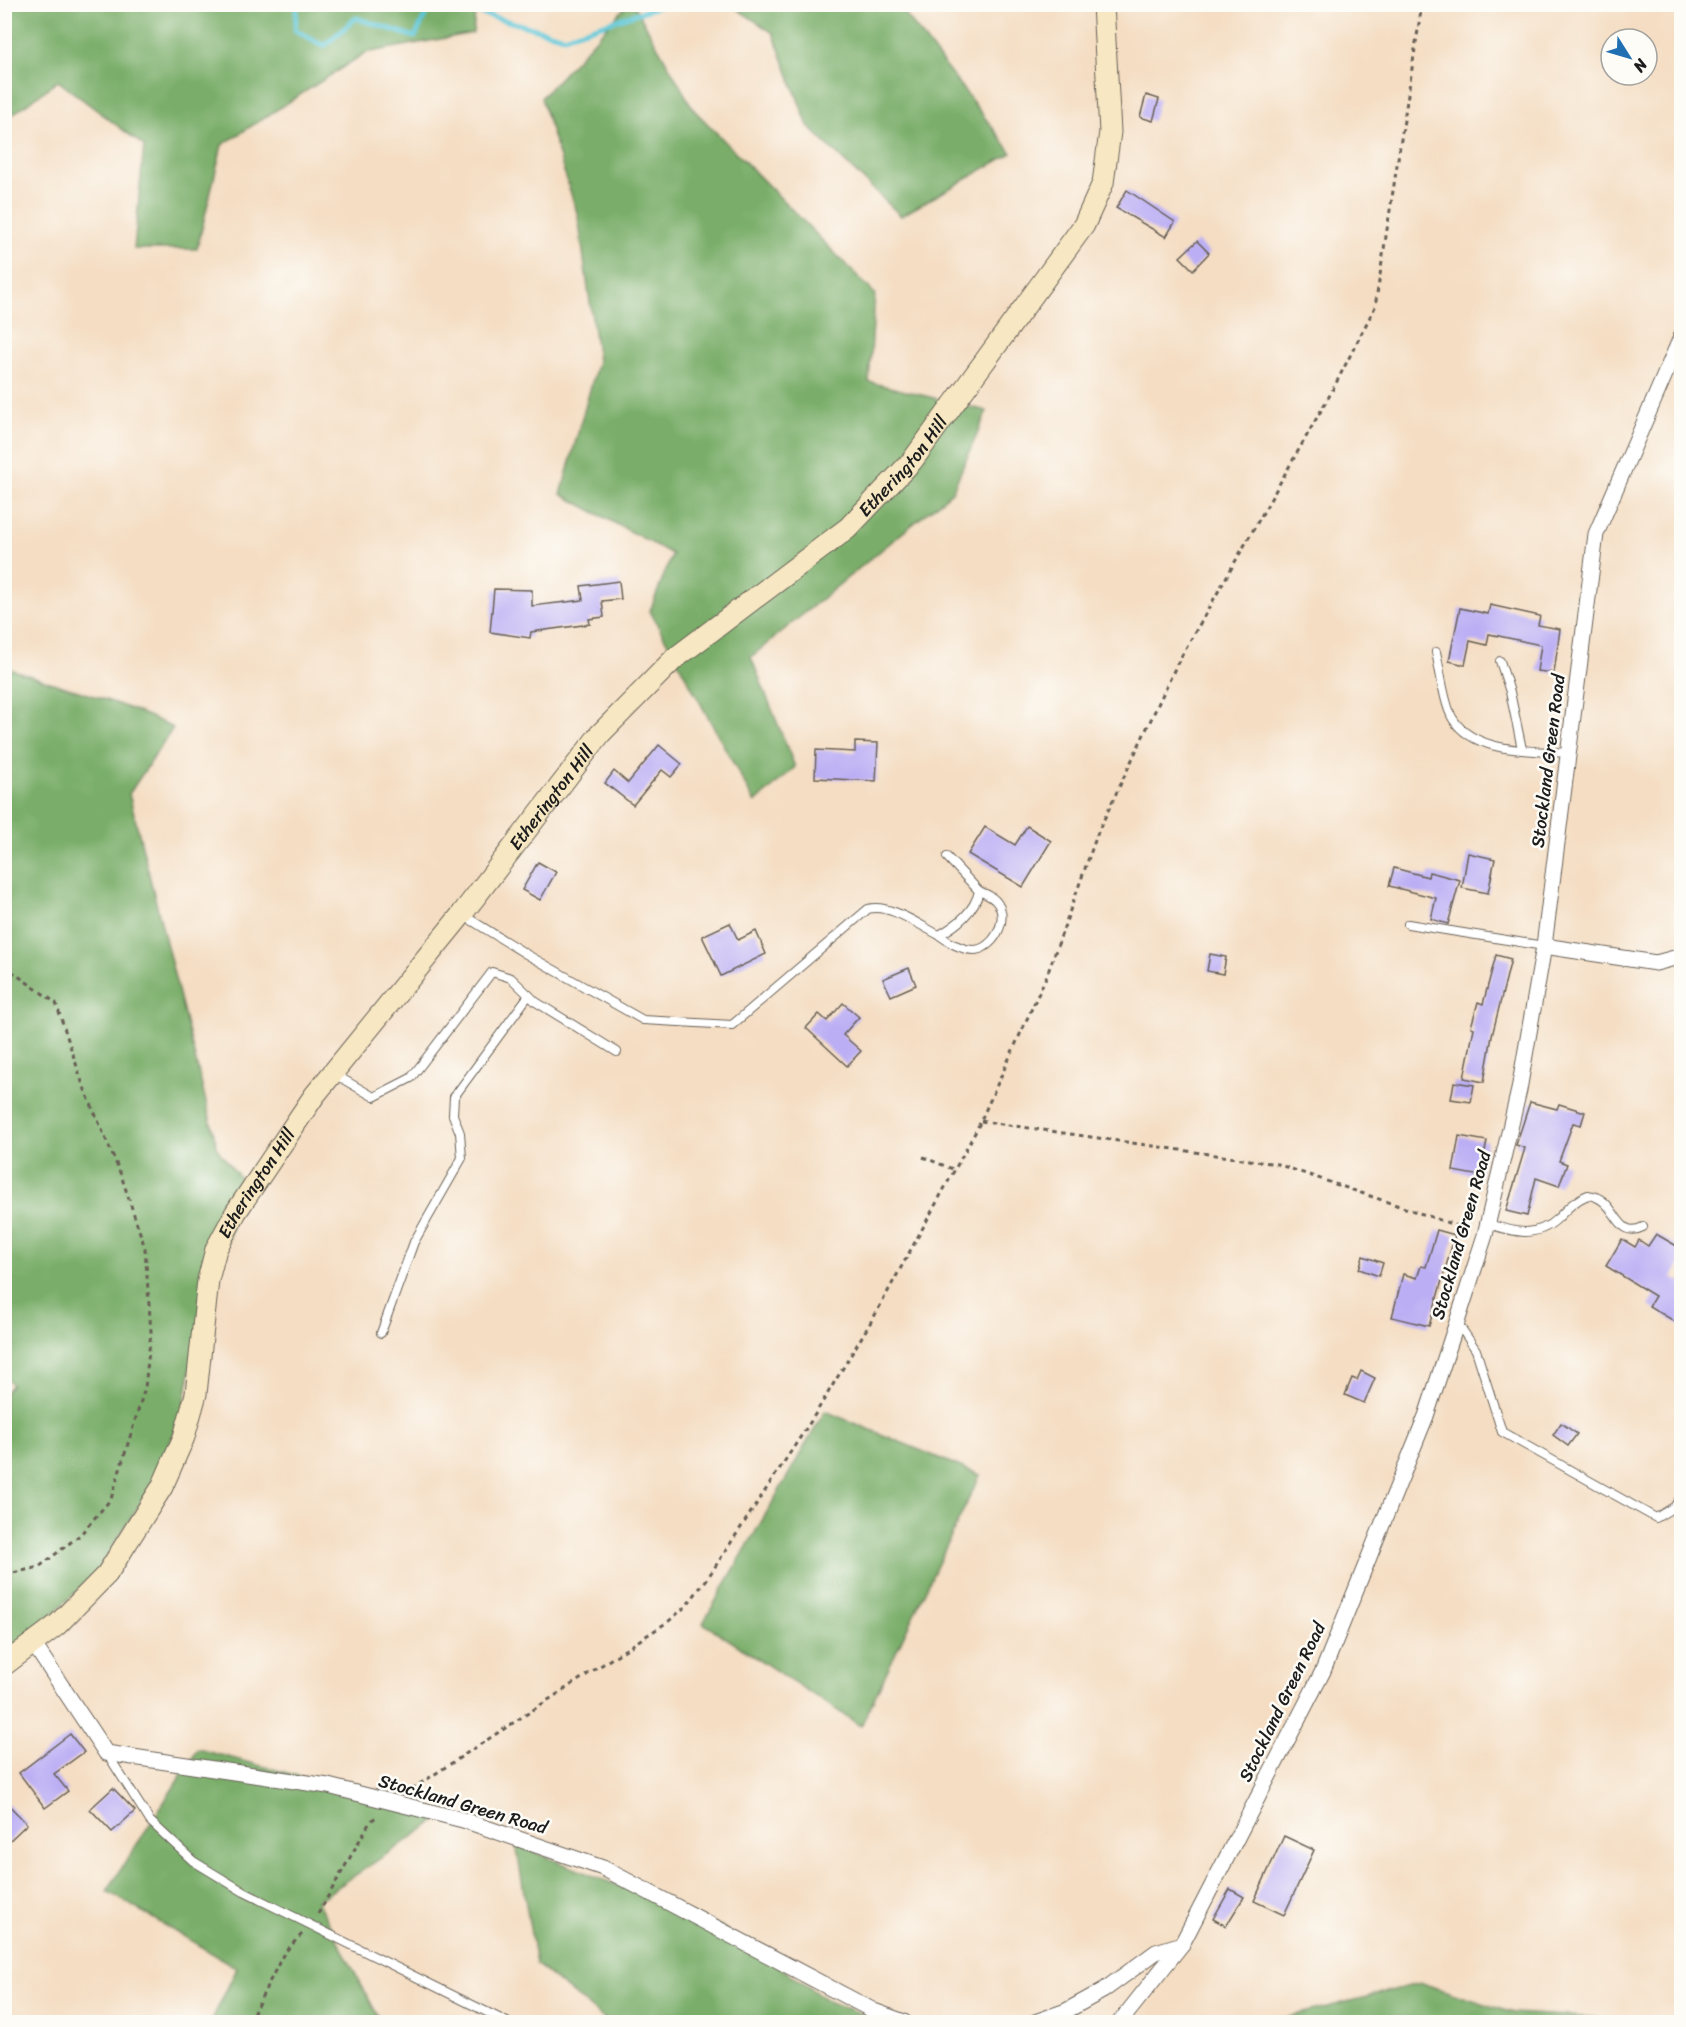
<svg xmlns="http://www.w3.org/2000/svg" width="1686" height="2027" viewBox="0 0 1686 2027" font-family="Sriracha,sans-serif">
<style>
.forest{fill:#79ad69;stroke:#4a6442;stroke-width:1.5}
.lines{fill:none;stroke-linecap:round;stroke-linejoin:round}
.stream{stroke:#5cc6d7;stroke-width:5}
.building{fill:#bbaef4}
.lane-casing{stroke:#686056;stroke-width:10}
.street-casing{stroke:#686056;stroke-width:17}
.secondary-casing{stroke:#686056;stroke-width:23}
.path{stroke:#686056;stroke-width:3;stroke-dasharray:4.5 4.5;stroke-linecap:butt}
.lane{stroke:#fff;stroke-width:8}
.street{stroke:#fff;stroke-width:15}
.secondary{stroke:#f7e8c3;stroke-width:21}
.labels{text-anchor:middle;stroke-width:5;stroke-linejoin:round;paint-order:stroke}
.street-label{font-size:18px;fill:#1c1c1c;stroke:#fdfcf7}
</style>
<rect width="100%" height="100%" fill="#fdfcf7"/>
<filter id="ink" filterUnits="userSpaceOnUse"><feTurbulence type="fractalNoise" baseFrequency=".0167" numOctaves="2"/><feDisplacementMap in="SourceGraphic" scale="12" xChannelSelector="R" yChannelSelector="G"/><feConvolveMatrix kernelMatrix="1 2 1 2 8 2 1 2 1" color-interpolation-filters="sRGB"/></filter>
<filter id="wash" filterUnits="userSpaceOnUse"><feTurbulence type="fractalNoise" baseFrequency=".008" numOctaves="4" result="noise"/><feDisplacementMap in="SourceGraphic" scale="24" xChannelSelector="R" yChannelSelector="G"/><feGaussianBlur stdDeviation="1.35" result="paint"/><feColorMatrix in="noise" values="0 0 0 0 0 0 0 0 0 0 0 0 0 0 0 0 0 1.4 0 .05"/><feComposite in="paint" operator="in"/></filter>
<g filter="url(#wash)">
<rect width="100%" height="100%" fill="#f4ddc2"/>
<g class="forest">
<path d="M5,4H476V5L473,33L365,53L222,145L197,249H134L144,146L58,81L5,120Z"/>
<path d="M627,5H634L694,110L875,294L869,382L987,411L952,492L751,657L795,767L755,803L650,611L672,554L561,494L598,361L578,216L541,98Z"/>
<path d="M731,5H907L903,11L1012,153L901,216L808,126L773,33Z"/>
<path d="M5,667C59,687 123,701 173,728L129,794L218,1150L244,1183L190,1373L182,1415L152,1485L98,1570L58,1609L5,1651L4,1394L12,1384L4,1377Z"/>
<path d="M825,1411L980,1475L861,1726L703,1623Z"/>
<path d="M198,1749L445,1815L317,1901L381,2022H211L237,1968L107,1891Z"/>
<path d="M516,1845L720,1926L830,2002L886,2022H608L536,1964Z"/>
<path d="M1421,1983L1513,2013L1673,2022H1268Z"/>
</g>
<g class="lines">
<g class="stream">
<path d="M297,4L295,30L324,46L356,18L415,37L431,4"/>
<path d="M447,4L564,37L666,4"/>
</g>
</g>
<g id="blocks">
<g class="building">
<path d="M1146,95L1159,99L1153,121L1140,117Z"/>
<path d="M1127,190L1175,222L1166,237L1116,208Z"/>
<path d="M1197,241L1209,253L1193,270L1180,257Z"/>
<path d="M619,581L621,599L602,601L604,617L589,619L590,624L531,632L530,638L490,632L494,589L532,590V606L583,600L581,586Z"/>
<path d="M1490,605L1540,616L1538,625L1560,629L1554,673L1537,671L1541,645L1489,634L1487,645L1470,641L1465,665L1449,661L1460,608L1488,614Z"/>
<path d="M855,742L878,743L876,781L815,778L816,750L855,752Z"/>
<path d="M659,745L682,764L671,777L662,770L633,805L605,783L614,771L628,783Z"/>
<path d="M1027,826L1051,841L1023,887L968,854L985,827L1015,845Z"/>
<path d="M1468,853L1495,859L1488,893L1462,888Z"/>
<path d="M538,862L556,872L540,900L522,890Z"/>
<path d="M1394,868L1428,877L1429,872L1460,880L1448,924L1431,919L1436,898L1389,886Z"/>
<path d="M730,923L738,940L756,931L766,954L721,976L702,936Z"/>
<path d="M1210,954L1226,957L1223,974L1207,971Z"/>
<path d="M1496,955L1511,959L1492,1036L1484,1082L1464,1078L1474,1028L1471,1027L1478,1002L1483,1004Z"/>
<path d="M909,968L916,985L891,996L883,979Z"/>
<path d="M843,1003L859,1017L843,1035L861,1051L847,1066L806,1028L819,1014L827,1021Z"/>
<path d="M1454,1082L1474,1085L1471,1102L1451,1099Z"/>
<path d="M1530,1102L1557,1109L1559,1104L1585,1112L1581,1125L1573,1123L1559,1161L1567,1164L1559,1186L1536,1178L1527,1216L1506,1211L1525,1148L1516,1145Z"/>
<path d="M1459,1136L1487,1141L1480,1176L1453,1171Z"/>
<path d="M1437,1230L1455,1235L1429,1326L1392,1317L1403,1274L1417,1278L1421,1266L1426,1267Z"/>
<path d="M1656,1234L1682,1249V1261L1672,1277L1682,1283V1326L1649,1306L1655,1296L1606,1266L1622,1239L1635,1247L1639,1240L1648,1246Z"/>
<path d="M1363,1256L1383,1263L1379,1276L1359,1269Z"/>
<path d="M1361,1371L1375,1378L1364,1403L1345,1395L1352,1378L1357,1380Z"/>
<path d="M1561,1423L1577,1434L1568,1446L1553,1435Z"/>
<path d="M70,1734L84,1752L54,1774L68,1791L45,1808L19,1773Z"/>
<path d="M113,1788L135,1811L112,1832L90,1809Z"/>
<path d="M4,1800L27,1824L4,1846Z"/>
<path d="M1284,1836L1314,1850L1284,1915L1254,1901Z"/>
<path d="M1230,1889L1244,1897L1226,1926L1213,1919Z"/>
</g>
</g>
</g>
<g filter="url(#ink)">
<use href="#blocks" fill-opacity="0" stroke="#686056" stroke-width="1.5"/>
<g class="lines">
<g class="lane-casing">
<g id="lane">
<path d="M1436,652C1440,669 1444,705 1453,719C1475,754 1532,750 1568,753"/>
<path d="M1500,661L1510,692L1522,749"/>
<path d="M463,915L526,954L643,1020L732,1025L868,909C889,903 919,925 939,935C956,926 975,911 979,891L947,857"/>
<path d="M1408,924L1544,946"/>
<path d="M939,935C949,942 959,949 973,950C993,950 1009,921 998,904C994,897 986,894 979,891"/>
<path d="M334,1074L374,1097L411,1078L492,972L511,978L536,1002L617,1052"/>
<path d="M1488,1224C1514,1232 1536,1239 1558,1218C1568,1208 1575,1200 1588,1195C1618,1198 1615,1241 1643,1227"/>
<path d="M1457,1322L1476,1350L1502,1432L1656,1518L1674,1507L1682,1496"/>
<path d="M381,1333L414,1242L462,1158L460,1133L453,1115L454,1097L529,995"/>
<path d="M108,1755L150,1821L193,1861L244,1892L507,2022"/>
</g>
</g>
<g class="street-casing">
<g id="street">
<path d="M1544,946L1656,963L1682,956"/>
<path d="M33,1643L106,1753L328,1786L463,1820L603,1868L874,2011L904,2022"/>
<path d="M1035,2022L1066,2011L1104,1990L1156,1952L1182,1944"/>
<path d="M1120,2022L1182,1944L1323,1671L1426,1416L1457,1322L1485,1235L1519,1090L1544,946L1596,534L1682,335"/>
</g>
</g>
<g class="secondary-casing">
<g id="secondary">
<path id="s1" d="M4,1665L57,1625L107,1574L162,1487L184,1437L196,1394L208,1280L216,1249L236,1212L314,1096L462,914L600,734L674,659L848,528L912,461L1084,225L1103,183L1110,132L1103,4"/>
</g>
</g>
<g class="path">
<path d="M4,966L56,1003L83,1085L121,1175L145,1248L151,1332L145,1388L111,1499L80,1535L39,1567L4,1575"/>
<path d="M981,1121L1277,1164L1469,1230"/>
<path d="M923,1157L955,1170"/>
<path d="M412,1789L669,1621L686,1606L707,1579L811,1421L875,1315L977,1129L1047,975L1098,832L1177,664L1331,393L1375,307L1422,4"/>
<path d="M318,1914L370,1822L378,1815"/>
<path d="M249,2022L284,1953L303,1933"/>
</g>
<use href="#lane" class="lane"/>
<use href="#street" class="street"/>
<use href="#secondary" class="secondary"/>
</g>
</g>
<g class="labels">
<g class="street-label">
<text dy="6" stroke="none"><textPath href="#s1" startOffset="1536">Etherington Hill</textPath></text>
<text transform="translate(1548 761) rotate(-83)" y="6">Stockland Green Road</text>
<text dy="6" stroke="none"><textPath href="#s1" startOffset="1050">Etherington Hill</textPath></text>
<text dy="6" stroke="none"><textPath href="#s1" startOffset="564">Etherington Hill</textPath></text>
<text transform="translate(1461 1235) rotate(-74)" y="6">Stockland Green Road</text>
<text transform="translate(1282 1702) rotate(-64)" y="6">Stockland Green Road</text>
<text transform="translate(463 1804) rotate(16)" y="6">Stockland Green Road</text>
</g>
</g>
<rect width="1686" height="2027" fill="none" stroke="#fdfcf7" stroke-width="24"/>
<g transform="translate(1629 57) rotate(127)"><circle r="28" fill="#fdfcf7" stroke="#a3a29f" stroke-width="1.5"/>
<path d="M0-4.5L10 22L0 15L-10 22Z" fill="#1f6fb2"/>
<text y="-9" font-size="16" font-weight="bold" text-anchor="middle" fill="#1c1c1c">N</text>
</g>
</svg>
